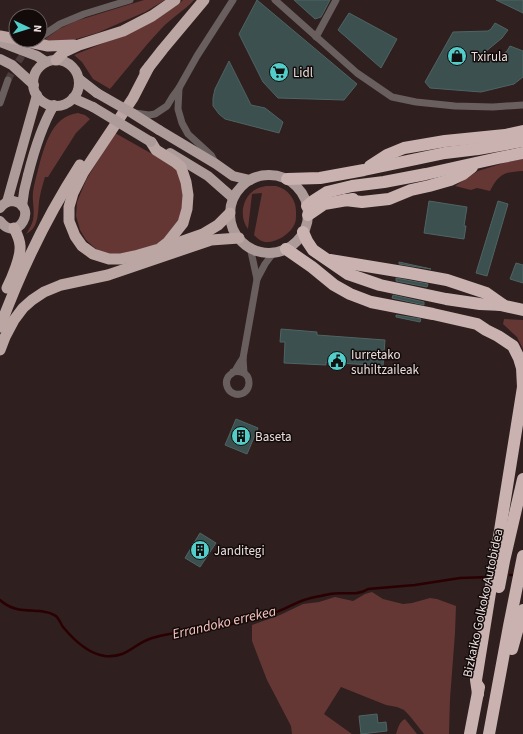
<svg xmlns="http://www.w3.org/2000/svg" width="523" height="734" viewBox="0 0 523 734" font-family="'Source Sans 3',sans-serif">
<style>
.green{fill:#643734}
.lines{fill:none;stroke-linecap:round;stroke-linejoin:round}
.stream{stroke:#2b0003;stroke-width:2.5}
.building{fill:#3b504f;stroke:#4e6463}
.minor-tunnel{stroke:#4b3c3b;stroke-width:7;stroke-dasharray:7 3.5;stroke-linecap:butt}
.minor{stroke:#685f5e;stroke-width:7}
.primary{stroke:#ad9b99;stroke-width:10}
.trunk{stroke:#bba6a4;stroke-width:11}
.motorway{stroke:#c9b2b0;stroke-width:12}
.primary-bridge{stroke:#ad9b99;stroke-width:10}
.labels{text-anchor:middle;stroke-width:3;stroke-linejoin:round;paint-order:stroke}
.poi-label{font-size:13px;fill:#eadedd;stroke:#120b0a;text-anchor:start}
.street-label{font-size:13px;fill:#eadedd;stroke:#120b0a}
.water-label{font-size:14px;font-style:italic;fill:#fbc5c1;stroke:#120b0a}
</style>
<rect width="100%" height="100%" fill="#2f1f1e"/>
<g class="green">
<path d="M144,0H165L145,12L97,33L69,41L57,42L44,40L59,29L76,21Z"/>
<path d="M183,0H194C184,11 171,18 161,29C143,48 127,69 110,89L93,79L82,62L74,55L111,40L176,6Z"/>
<path d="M78,113L85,115L90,119L76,133L48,177H45C43,184 41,190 40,196C37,209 41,227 26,234C29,229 32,225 33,220C35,211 32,201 33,192C34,185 36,177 38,170C44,148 51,116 78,113Z"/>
<path d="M115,133L170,164L179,171L183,185L182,213L175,227L163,240L155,245L145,249L118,255L102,253L95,248L86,240L80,230L76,216L77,202L86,180Z"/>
<path d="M523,159V171C504,172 499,174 490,191L477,188L471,190L455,186L478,171L507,162Z"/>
<path d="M266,186C269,186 273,186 276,186C289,189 297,201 296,214C296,217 296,221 295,223C291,234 276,243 265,242C260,241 257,238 254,235L262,193L252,194L248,229C240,219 241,201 252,192C256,188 261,187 266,186Z"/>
<path d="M504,319L523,320V349L517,337L503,324Z"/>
<path d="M372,592L383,599L403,604L412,603L430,598L437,599L456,606L455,633L450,699L449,734H424L409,715L404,710L397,707L386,705L341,687L324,714L352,734H292L291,726L267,680L252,641V625L280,615L303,604L319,602L335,597L353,601L365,594Z"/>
<path d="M405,719L417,734H396C398,728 399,722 405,719Z"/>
</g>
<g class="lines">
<g class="stream">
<path d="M510,575H512"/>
<path d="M0,600C12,611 24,610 40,611C44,612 50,612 54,615C59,617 60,623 63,627C73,639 89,654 105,656C128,658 133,644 152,638C175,631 200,630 223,626C236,623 249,620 262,617C267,615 273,614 279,611C287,608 295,603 304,600C312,597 322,596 330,594C343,591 357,597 368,589L415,585L460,578L489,577"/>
</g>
</g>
<g class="building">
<path d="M257,0L357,84L344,100L278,98L263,82L239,34Z"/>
<path d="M294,0H330L321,17L315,19Z"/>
<path d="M496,0H523V13Z"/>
<path d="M349,13L397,39L381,68L338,30Z"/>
<path d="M495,23L508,30L502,38L473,62L499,57L507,51L510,46L523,51V77L514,84L481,92L430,88L425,82L453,32L488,31L491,29Z"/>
<path d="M229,61L251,105L265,108L283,122L279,133L225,119L219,114L213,106V98L215,89Z"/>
<path d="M429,201L467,207L464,226H466L464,239L424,233Z"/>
<path d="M498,201L508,204L487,276L476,273Z"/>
<path d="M399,262L431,269L399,264Z"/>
<path d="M516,263L523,265V283L510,279Z"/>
<path d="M396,278L428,284L427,287L396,281Z"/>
<path d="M393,295L424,302V305L392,298Z"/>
<path d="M396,315L421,319L420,322L396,317Z"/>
<path d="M281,329L317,332V335L385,340L383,366L326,362V365L284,363L285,342H280Z"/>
<path d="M236,419L258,428L247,454L225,445Z"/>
<path d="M200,533L216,543L200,567L185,558Z"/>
<path d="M377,714L378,723L386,722L387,731L361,734L359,716Z"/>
</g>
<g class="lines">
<path class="minor-tunnel" d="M8,80C14,68 20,58 28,48"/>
<g class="minor">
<path d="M275,0L357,73L392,97L416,102L455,106L493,107L523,105"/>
<path d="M42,36L60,24L84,14L130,0"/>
<path d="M316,37L336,0"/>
<path d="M179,88L178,109L182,123L188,134L211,155L216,164"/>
<path d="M0,103L8,80"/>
<path d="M135,113L149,115L155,114L167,106L173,96L179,88L184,79L197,56L233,0"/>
<path d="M250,247L257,279"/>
<path d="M233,372C255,367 253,398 235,394C228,392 224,384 228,377C230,374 233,373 235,371C238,366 240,362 243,358"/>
<path d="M244,373L243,358L257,279L265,264L274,252"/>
</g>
<g class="primary">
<path d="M0,42L37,56L46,62"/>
<path d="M0,59L12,65L34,85"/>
<circle cx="56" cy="83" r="23"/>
<path d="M79,79L97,93"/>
<path d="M73,98L93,107"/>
<path d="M159,130L216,164L233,176L250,180"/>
<path d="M170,153L208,176L233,198"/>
<circle cx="269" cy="214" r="39"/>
<path d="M7,202L37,95"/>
<path d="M22,206C23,195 25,185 28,175C34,151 41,127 54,105"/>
<path d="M0,208C3,204 7,201 13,201C39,205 18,245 0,221"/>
</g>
<g class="trunk">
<path d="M0,36L16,39"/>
<path d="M19,40L48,46L74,45"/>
<path d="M56,60L64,52L79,45L123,31L152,16L175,0"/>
<path d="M149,67L133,98L83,173L73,193L69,207V221L75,236L82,246L93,254L109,259H121L135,256L159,249L168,242L183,223L187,209L188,195L186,182L181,167L175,162L156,150L151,142"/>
<path d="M145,72L163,49L204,0"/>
<path d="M163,248L203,234L218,225L230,213"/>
<path d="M7,288C12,278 21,257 20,246C20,240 17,234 14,228"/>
<path d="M0,327C21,270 47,216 80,165"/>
<path d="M0,350L5,337L14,320L23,308L32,300L44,292L61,285L108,275L211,240L239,238"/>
</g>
<g class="motorway">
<path d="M370,166L387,155L404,148L445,141L505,135L523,131"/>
<path d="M287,179L320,178L364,170L445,153L478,149L523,141"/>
<path d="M345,200L362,202L389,199L411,190L429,186L450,180L463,174L472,167"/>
<path d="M307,206L313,201L327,192L352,186L384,182L426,174L498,158L523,153"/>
<path d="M308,215L324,204L353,199"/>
<path d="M303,232L307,241L313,250L348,274L380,285L446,299L480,304L503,305"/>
<path d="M286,249L312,267L334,285L350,294L371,302L433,314L477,324L486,330L498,336L513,346L519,358L522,368L523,387L476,680L478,694"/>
<path d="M330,260L409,273L447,280L486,293L503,305"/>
<path d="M496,304L523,310"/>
<path d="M499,587L504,561L523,479"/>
<path d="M512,649L523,610"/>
<path d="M470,734L479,687"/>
<path d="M489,734L509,626L523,556"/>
</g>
<g class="primary-bridge">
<path d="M97,93L132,113L159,130"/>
<path d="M93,107L151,142"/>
</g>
</g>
<defs>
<g id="shop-disc" transform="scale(1)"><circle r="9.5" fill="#53cdc9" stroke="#120b0a"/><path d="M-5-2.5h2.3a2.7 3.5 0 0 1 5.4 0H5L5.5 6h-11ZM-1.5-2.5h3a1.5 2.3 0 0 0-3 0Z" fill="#111"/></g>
<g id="supermarket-disc" transform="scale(1)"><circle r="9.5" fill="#53cdc9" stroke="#120b0a"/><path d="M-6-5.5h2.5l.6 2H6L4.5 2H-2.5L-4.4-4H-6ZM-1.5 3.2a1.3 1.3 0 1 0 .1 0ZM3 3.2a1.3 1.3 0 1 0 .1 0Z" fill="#111"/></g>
<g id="civic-disc" transform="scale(1)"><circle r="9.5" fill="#53cdc9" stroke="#120b0a"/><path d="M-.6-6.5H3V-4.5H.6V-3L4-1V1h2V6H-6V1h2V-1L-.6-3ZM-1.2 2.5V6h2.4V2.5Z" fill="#111"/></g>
<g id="building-disc" transform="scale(1)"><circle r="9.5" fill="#53cdc9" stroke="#120b0a"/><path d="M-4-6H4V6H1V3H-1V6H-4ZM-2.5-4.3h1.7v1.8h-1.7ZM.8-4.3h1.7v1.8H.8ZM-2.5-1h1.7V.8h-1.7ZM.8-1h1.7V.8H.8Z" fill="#111"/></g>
</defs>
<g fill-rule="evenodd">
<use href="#shop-disc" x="457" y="56"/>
<use href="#supermarket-disc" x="279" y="72"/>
<use href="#civic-disc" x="337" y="361"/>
<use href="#building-disc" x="241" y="436"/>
<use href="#building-disc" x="200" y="550"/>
</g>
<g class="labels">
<g class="poi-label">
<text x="471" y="61">Txirula</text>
<text x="293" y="77">Lidl</text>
<text x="351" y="359">Iurretako<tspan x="351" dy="15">suhiltzaileak</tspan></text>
<text x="255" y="441">Baseta</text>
<text x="214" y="555">Janditegi</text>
</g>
<g class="street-label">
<text transform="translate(482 603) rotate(-78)" y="5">Bizkaiko Golkoko Autobidea</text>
</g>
<g class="water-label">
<text transform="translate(224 622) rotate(-13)" y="5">Errandoko errekea</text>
</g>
</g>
<g transform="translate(28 28) rotate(94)"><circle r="19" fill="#120b0a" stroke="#685f5e"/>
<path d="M0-3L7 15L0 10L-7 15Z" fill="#53cdc9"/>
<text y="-6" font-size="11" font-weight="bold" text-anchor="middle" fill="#eadedd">N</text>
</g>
</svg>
